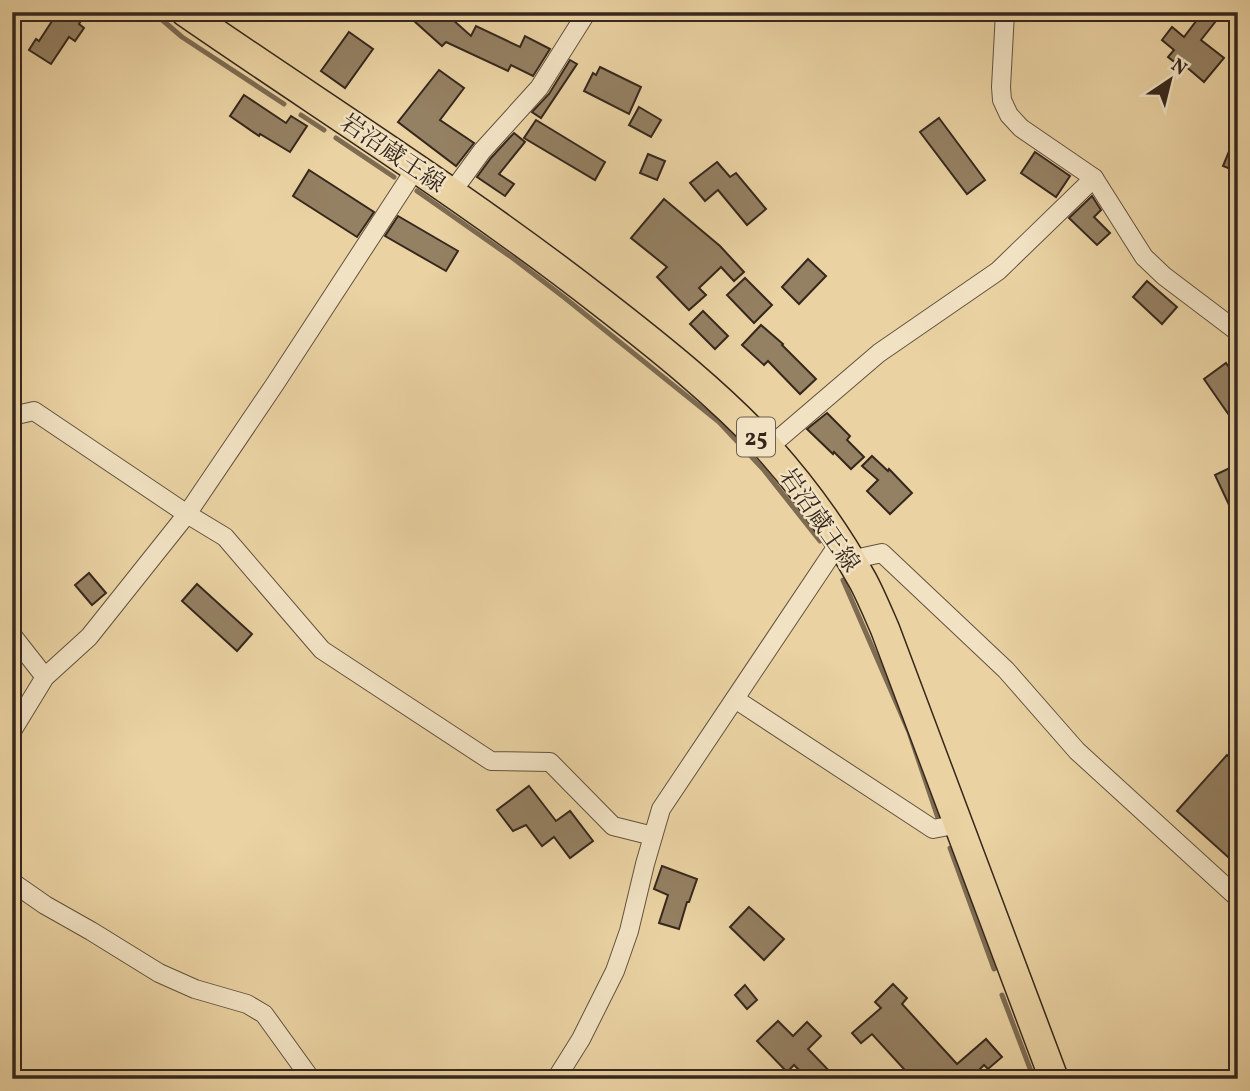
<svg xmlns="http://www.w3.org/2000/svg" width="1250" height="1091" viewBox="0 0 1250 1091" font-family="Vollkorn,'Noto Serif JP',serif">
<style>
.lines{fill:none;stroke-linecap:round;stroke-linejoin:round}
.stream{stroke:#7d6b52;stroke-width:5}
.building{fill:#948062;stroke:#36271d;stroke-width:2}
.street-casing{stroke:#63523e;stroke-width:20}
.primary-casing{stroke:#36271d;stroke-width:31}
.street{stroke:#f1e2c3;stroke-width:18}
.primary{stroke:#ead2a2;stroke-width:28}
.labels{text-anchor:middle;stroke-width:5;stroke-linejoin:round;paint-order:stroke}
.shield{fill:#f1e2c3;stroke:#6e5f4f;stroke-width:2}
.shield-label{font-size:23px;font-weight:bold;fill:#36271d}
.street-label{font-size:24px;fill:#36271d;stroke:#f1e2c3}
</style>
<rect width="100%" height="100%" fill="#ead2a2"/>
<filter id="stains"><feTurbulence type="fractalNoise" baseFrequency=".00286" numOctaves="4"/><feColorMatrix values="0 0 0 0 .2 0 0 0 0 .09 0 0 0 0 .02 0 0 0 .5 -.17"/></filter>
<radialGradient id="worn" r=".72"><stop offset=".6" stop-color="#630" stop-opacity="0"/><stop offset="1" stop-color="#630" stop-opacity=".3"/></radialGradient>
<g class="lines">
<g class="stream">
<path d="M153,12L182,37L284,104"/>
<path d="M301,115L324,130"/>
<path d="M336,138L394,177"/>
<path d="M417,191L514,259L565,298L719,422L763,469L820,541"/>
<path d="M843,580L909,732L938,818"/>
<path d="M950,848L994,969"/>
<path d="M1002,995L1034,1079"/>
</g>
</g>
<g class="building">
<path d="M58,12H86L79,24L84,28L75,41L69,37L51,64L29,50L36,39L39,41Z"/>
<path d="M404,12H444L471,36L476,26L520,47L525,36L550,49L533,76L511,65L508,71L446,42L442,46Z"/>
<path d="M1203,12H1223L1201,40L1224,58L1204,82L1183,64L1181,67L1168,57L1174,50L1162,40L1172,27L1184,37Z"/>
<path d="M349,32L373,49L345,88L321,71Z"/>
<path d="M570,60L577,64L541,118L532,112L549,94Z"/>
<path d="M600,67L641,87L629,114L584,91L593,73L596,75Z"/>
<path d="M439,70L464,88L440,120L474,143L456,166L398,122Z"/>
<path d="M244,95L286,123L291,116L307,126L290,152L260,134L259,136L230,116Z"/>
<path d="M639,107L661,120L651,137L629,125Z"/>
<path d="M939,118L985,180L967,194L920,132Z"/>
<path d="M536,120L605,162L595,180L524,138Z"/>
<path d="M1237,132H1238V172L1223,166Z"/>
<path d="M514,133L525,142L499,174L514,184L505,196L477,177L491,158Z"/>
<path d="M1035,152L1070,176L1056,197L1021,173Z"/>
<path d="M648,154L665,161L657,180L640,173Z"/>
<path d="M717,162L730,177L736,173L766,209L747,225L718,190L705,201L690,183Z"/>
<path d="M309,170L374,212L357,237L293,196Z"/>
<path d="M1092,196L1101,210L1094,217L1110,233L1097,245L1069,218Z"/>
<path d="M664,199L720,246L744,272L734,281L721,267L699,288L706,295L689,310L657,277L667,267L631,238Z"/>
<path d="M398,216L458,251L446,271L385,236Z"/>
<path d="M808,259L826,276L799,304L782,287Z"/>
<path d="M745,278L772,305L754,323L727,295Z"/>
<path d="M1147,281L1177,307L1162,324L1133,297Z"/>
<path d="M703,311L728,336L715,349L690,324Z"/>
<path d="M761,325L783,344L782,345L816,379L800,394L768,361L764,365L742,345Z"/>
<path d="M1226,363L1238,380V428L1204,379Z"/>
<path d="M827,413L850,436L847,440L864,457L851,469L834,452L833,454L807,429Z"/>
<path d="M872,456L888,471L889,469L912,493L890,514L867,491L878,480L862,466Z"/>
<path d="M1238,464V524L1215,475Z"/>
<path d="M89,573L106,593L92,605L75,585Z"/>
<path d="M197,584L252,634L237,651L182,601Z"/>
<path d="M1227,755L1238,765V866L1177,811Z"/>
<path d="M529,786L556,821L570,811L593,841L570,858L554,837L542,846L526,825L513,831L497,810Z"/>
<path d="M662,866L697,879L689,902H687L679,929L659,923L668,895L654,889Z"/>
<path d="M749,907L784,939L764,960L730,927Z"/>
<path d="M893,984L907,998L902,1004L957,1064L986,1039L1002,1057L988,1069L984,1065L970,1079H913L872,1034L861,1043L852,1033L881,1008L875,1002Z"/>
<path d="M745,985L757,1000L747,1009L735,995Z"/>
<path d="M778,1021L793,1036L807,1022L821,1036L808,1049L837,1079H808L794,1065L787,1072L757,1041Z"/>
</g>
<g class="lines">
<g class="street-casing">
<g id="street">
<path d="M1005,12L1001,87L1002,100L1009,115L1021,128L1094,178L1144,257L1164,276L1238,332"/>
<path d="M452,192L482,151L539,88L587,12"/>
<path d="M12,416L34,411L187,514L225,537L322,650L491,761L550,762L613,826L653,836"/>
<path d="M768,448L879,353L998,271L1094,178"/>
<path d="M850,560L882,553L1006,670L1077,751L1238,898"/>
<path d="M12,635L45,677"/>
<path d="M735,699L933,829L959,824"/>
<path d="M12,731L45,677L89,637L187,514L275,384L416,168"/>
<path d="M12,882L45,905L91,931L159,973L195,989L247,1004L264,1014L311,1079"/>
<path d="M556,1079L581,1039L615,971L629,931L645,864L661,809L839,543"/>
</g>
</g>
<g class="primary-casing">
<path id="primary" d="M185,12C324,108 468,198 601,302C659,347 718,394 768,448C804,488 837,534 863,581C871,596 878,613 885,629L1054,1079"/>
</g>
<use href="#street" class="street"/>
<use href="#primary" class="primary"/>
</g>
<g class="labels">
<rect class="shield" x="737" y="417.5" width="38" height="39" rx="5"/>
<g class="shield-label">
<text x="756" y="445">25</text>
</g>
<g class="street-label">
<text transform="translate(393 153) rotate(34)" y="8">岩沼蔵王線</text>
<text transform="translate(820 520) rotate(55)" y="8">岩沼蔵王線</text>
</g>
</g>
<rect width="1250" height="1091" fill="none" stroke="#ead2a2" stroke-width="42"/>
<rect x="14" y="14" width="1222" height="1063" fill="none" stroke="#36271d" stroke-width="3.5"/>
<rect x="21" y="21" width="1208" height="1049" fill="none" stroke="#36271d" stroke-width="2"/>
<g transform="translate(1170 80) rotate(35)" stroke="#f1e2c3" stroke-width="5" paint-order="stroke">
<path d="M0-5L12 26L0 18L-12 26Z" fill="#36271d"/>
<text y="-10" font-size="19" font-weight="bold" text-anchor="middle" fill="#36271d">N</text>
</g>
<rect width="100%" height="100%" filter="url(#stains)"/>
<rect width="100%" height="100%" fill="url(#worn)"/>
</svg>
